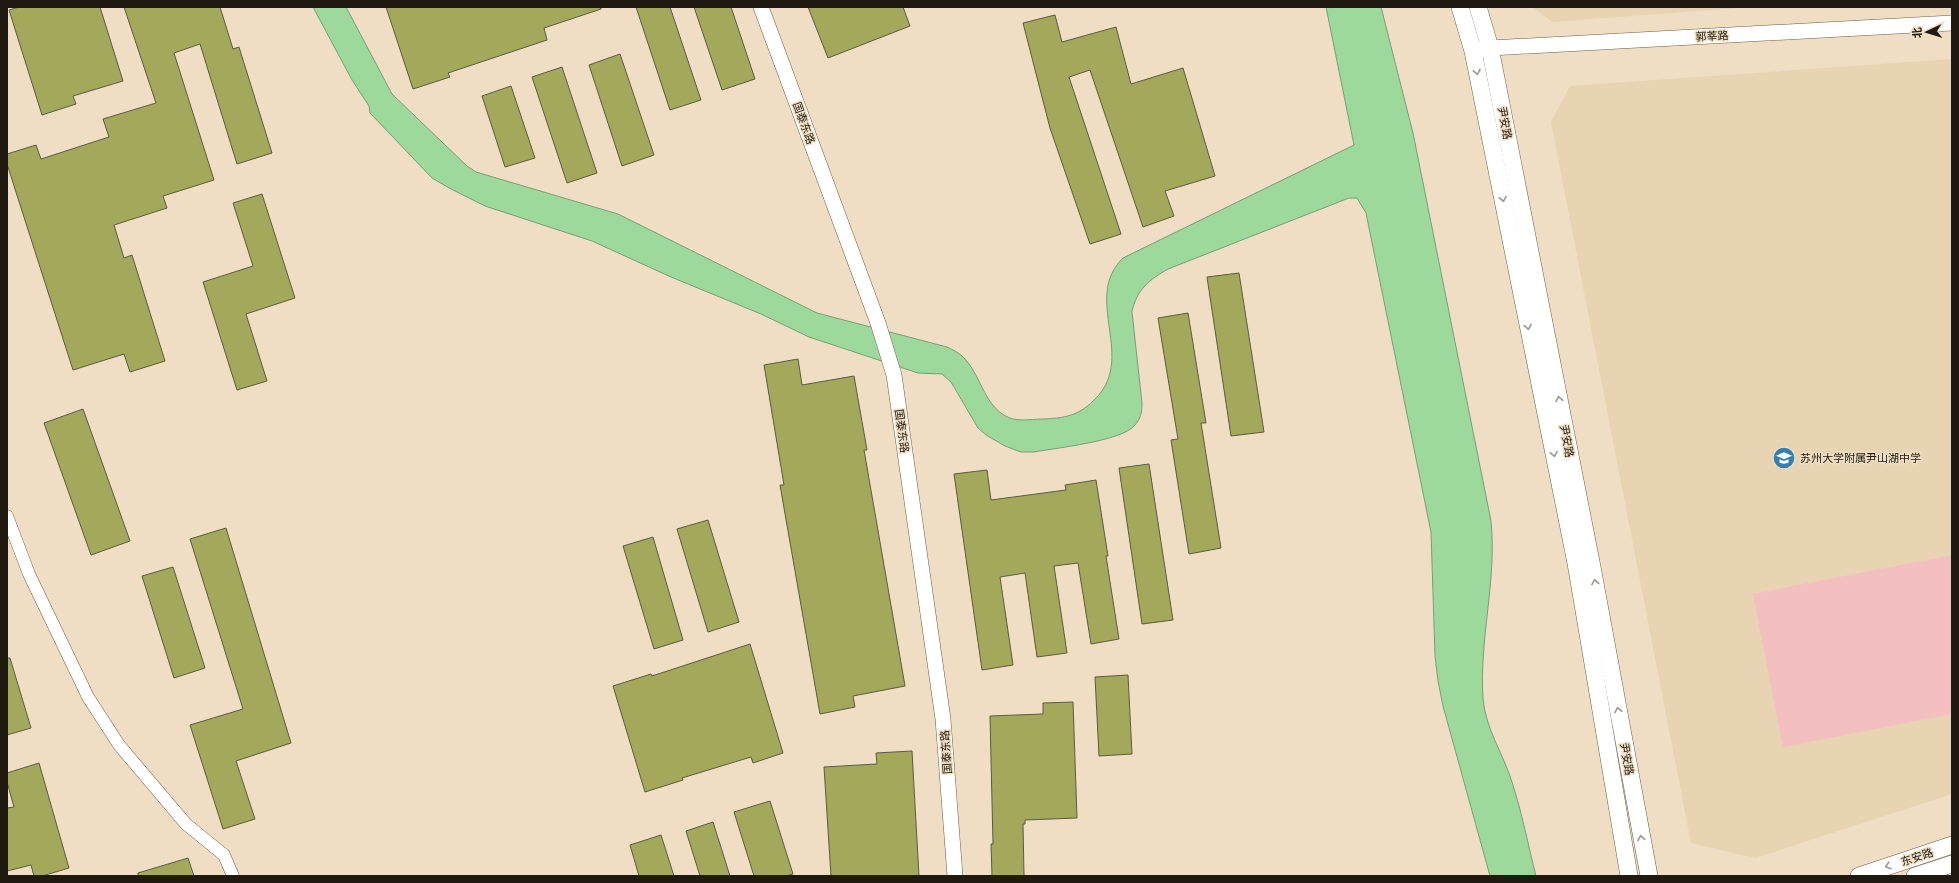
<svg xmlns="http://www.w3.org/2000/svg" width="1959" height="883" viewBox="0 0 1959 883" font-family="Lato,'Noto Sans SC',sans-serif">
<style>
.built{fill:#e8d3b2}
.green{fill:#f4bfc1}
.water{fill:#9dd99d;stroke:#779f72}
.building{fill:#a3a85a;stroke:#595c42}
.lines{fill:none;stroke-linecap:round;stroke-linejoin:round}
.minor-casing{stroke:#6c5e46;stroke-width:13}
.tertiary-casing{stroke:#6c5e46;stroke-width:16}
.secondary-casing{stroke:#6c5e46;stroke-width:18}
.minor{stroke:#fff;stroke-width:12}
.tertiary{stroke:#fff;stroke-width:15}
.secondary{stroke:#fff;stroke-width:17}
.oneway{stroke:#9a9893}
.labels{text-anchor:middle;stroke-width:3;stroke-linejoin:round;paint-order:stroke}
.street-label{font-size:11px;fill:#1f190f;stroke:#efdec3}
.poi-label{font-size:11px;fill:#1f190f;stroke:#efdec3;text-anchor:start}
</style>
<rect width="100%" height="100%" fill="#efdec3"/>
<g class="built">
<path d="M1533,7H1751L1552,22Z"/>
<path d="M1952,59V794L1755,858L1691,843L1551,122L1570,86Z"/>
</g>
<path class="green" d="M1952,555V714L1783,747L1753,594Z"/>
<path class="water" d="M313,7H346L392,94L467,166L476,172L618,214L817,313L947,347C953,350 960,353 965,359C982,377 985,411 1013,419C1023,421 1034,419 1044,419C1064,418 1078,416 1093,401C1139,359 1081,299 1123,258L1354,145L1326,7H1381L1413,133L1491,521C1497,581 1479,639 1483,699C1486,730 1503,753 1512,782C1522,812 1528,845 1536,876H1490L1443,706L1438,681L1435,656L1431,532L1366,213L1357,198H1349L1168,269C1150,279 1136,290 1132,312L1142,403C1142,412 1141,419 1134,426C1121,441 1056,448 1034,452H1021L1005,446L986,435L978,428L951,382L942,374L918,373L809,337L761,314L671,277L592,241L485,206L451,189L432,178L370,113L369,106L352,80Z"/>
<g class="building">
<path d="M19,7H100L123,81L73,96L76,104L42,115L9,10Z"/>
<path d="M124,7H220L233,49L239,47L272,153L237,164L200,44L174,53L214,180L163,196L167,208L114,225L124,258L132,255L165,361L130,372L124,354L73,370L7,164V154L36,145L41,159L109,137L103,119L156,103Z"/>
<path d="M386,7H601V9L544,28L547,40L448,73L450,77L413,89Z"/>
<path d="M636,7H670L701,100L670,110Z"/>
<path d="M694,7H731L755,79L722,90Z"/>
<path d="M808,7H903L910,26L828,58Z"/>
<path d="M1055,15L1062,42L1116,27L1131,84L1183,68L1215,176L1165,191L1174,216L1143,227L1090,70L1069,77L1121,234L1090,244L1050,128L1023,23Z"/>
<path d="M620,54L654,155L622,166L589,65Z"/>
<path d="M562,67L597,173L567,183L532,77Z"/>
<path d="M511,86L535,158L505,167L482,96Z"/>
<path d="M262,194L295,298L246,314L267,381L237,390L203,282L253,266L233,203Z"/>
<path d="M1239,273L1264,432L1231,436L1207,277Z"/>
<path d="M1188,313L1206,423H1201L1221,548L1189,554L1171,440L1178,439L1158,318Z"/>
<path d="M798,359L802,385L854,376L867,450H864L905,686L853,696L855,707L820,714L780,485H784L764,365Z"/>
<path d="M83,409L130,541L91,555L44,423Z"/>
<path d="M1149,464L1173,620L1142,624L1119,468Z"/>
<path d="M987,470L991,500L1066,490L1065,485L1096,480L1108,556H1106L1119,639L1091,644L1078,563L1054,566L1067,653L1037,657L1025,573L1000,577L1013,665L982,670L954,474Z"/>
<path d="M708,520L739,622L708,632L677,529Z"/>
<path d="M226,528L291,743L236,761L255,819L223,829L190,725L243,709L190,539Z"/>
<path d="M653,537L683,640L654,649L623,546Z"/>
<path d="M173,567L205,668L174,678L142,576Z"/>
<path d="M750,644L783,753L753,763L751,757L682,778L683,780L645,792L613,686L651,674L652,676Z"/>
<path d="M7,658H10L31,728L7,735Z"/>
<path d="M1128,675L1132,754L1099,756L1095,677Z"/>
<path d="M1073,702L1077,818L1025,820V824H1023L1024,876H992L991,844H993L990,716L1043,714V703Z"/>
<path d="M912,751L919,876H831L824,767L877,764L876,753Z"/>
<path d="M39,763L69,868L42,876H34L31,865L7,871V808L14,807L7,782V773Z"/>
<path d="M770,801L793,874L786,876H754L734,812Z"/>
<path d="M713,822L730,876H700L686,831Z"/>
<path d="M661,835L674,876H639L630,845Z"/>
<path d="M188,858L194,876H138V873Z"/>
</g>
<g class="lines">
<g class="minor-casing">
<path id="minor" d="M7,516L29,574L88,697L119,745L186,824L224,855L233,876"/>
</g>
<g class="tertiary-casing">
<g id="tertiary">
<path d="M761,7L878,323L894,375L943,719L955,876"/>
<path d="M1478,50L1490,48L1952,23"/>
</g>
</g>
<g class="secondary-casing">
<g id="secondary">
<path d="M1460,7L1473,51L1576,563L1629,876"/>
<path d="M1478,7L1490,48L1592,567L1649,876"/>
<path d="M1859,876L1952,845"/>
<path d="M1915,876L1952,864"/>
</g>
</g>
<use href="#minor" class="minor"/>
<use href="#tertiary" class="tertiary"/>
<use href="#secondary" class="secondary"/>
</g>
<defs><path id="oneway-chevron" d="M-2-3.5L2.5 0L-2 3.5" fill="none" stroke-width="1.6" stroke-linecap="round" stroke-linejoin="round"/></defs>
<g class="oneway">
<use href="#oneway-chevron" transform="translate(1477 72) rotate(79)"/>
<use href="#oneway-chevron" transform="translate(1503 199) rotate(79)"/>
<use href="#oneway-chevron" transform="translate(1528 327) rotate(79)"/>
<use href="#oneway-chevron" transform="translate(1559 399) rotate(-101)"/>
<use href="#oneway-chevron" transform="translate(1554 454) rotate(79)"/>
<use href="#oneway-chevron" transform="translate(1595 582) rotate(-100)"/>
<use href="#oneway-chevron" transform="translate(1618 710) rotate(-100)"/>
<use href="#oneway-chevron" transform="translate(1641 838) rotate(-100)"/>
<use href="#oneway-chevron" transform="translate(1888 866) rotate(162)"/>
</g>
<defs>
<g id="school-disc" transform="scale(1.15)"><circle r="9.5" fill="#3381b3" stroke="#efdec3"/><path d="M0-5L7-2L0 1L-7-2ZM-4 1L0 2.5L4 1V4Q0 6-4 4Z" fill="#fff"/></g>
</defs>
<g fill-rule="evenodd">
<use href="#school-disc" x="1784" y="458"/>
</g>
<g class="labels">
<g class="street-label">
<text transform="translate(1712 36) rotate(-3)" y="4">郭莘路</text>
<text transform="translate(804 123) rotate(70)" y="4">国泰东路</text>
<text transform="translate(1505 123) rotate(79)" y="4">尹安路</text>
<text transform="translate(902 431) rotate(82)" y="4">国泰东路</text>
<text transform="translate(1567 441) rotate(79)" y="4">尹安路</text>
<text transform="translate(946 752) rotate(-94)" y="4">国泰东路</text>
<text transform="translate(1627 759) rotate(80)" y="4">尹安路</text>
<text transform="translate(1917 857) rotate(-18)" y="4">东安路</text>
</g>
<g class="poi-label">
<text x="1800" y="462">苏州大学附属尹山湖中学</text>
</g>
</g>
<rect width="1959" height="883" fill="none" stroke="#1f190f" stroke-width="16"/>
<g transform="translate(1927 32) rotate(266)" stroke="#efdec3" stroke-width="3" paint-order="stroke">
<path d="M0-3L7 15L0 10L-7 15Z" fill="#1f190f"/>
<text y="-6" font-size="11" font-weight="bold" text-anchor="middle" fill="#1f190f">北</text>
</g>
</svg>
